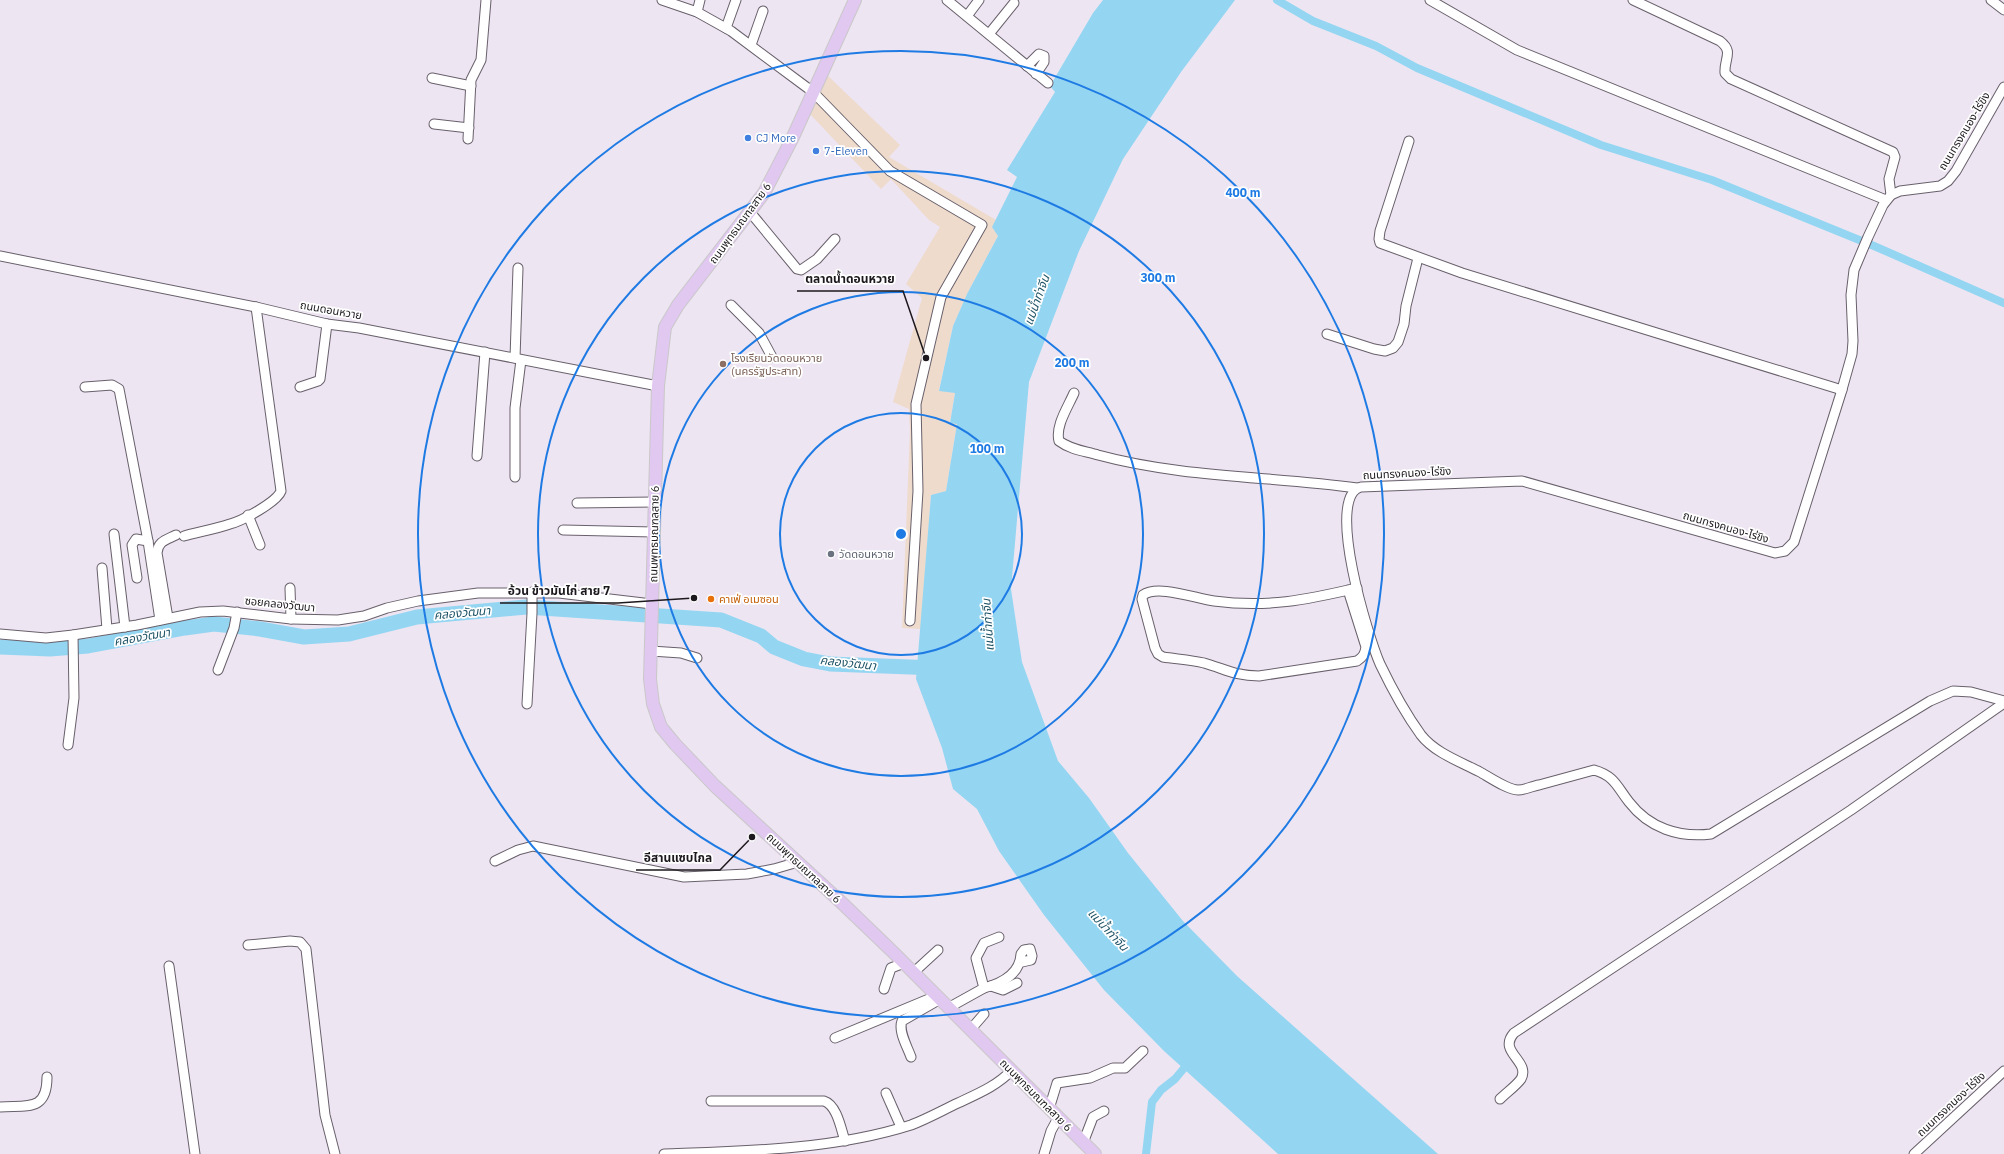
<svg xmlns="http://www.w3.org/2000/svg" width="2004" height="1154" viewBox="0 0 2004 1154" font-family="'IBM Plex Sans','Noto Sans Thai',sans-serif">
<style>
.commercial{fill:#efdbcc}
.water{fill:#94d6f2}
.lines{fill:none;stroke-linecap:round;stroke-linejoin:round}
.canal{stroke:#94d6f2;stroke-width:8}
.river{stroke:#94d6f2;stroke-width:15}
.minor-casing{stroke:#68606b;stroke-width:11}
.major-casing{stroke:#c9c8c9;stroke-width:14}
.minor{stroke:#fff;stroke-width:9}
.major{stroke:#e0c8f0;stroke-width:12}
.ring{fill:none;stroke:#1f7be4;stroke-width:2}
.shop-dot{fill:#3f7fe0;stroke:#fff;stroke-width:1.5}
.education-dot{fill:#8d6e63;stroke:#fff;stroke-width:1.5}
.worship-dot{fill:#6b7280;stroke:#fff;stroke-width:1.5}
.food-dot{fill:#e8710a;stroke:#fff;stroke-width:1.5}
.labels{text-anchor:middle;stroke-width:3.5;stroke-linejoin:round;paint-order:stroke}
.street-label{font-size:11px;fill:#1c181d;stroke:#fff}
.shop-label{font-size:11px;fill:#366cbe;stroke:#fff;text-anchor:start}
.education-label{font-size:11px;fill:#785e54;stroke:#fff;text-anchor:start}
.worship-label{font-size:11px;fill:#5b616d;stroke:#fff;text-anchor:start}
.food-label{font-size:11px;fill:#c56008;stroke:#fff;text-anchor:start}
.water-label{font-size:12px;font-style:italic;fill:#1e5366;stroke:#fff}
.centre{fill:#1f7be4;stroke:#fff;stroke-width:2}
.ring-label{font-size:12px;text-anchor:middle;font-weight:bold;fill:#1f7be4;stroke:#fff;stroke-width:3.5;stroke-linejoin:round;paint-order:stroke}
.leader{fill:none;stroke:#1c181d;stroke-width:1.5}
.callout-dot{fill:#1c181d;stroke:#fff;stroke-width:1.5}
.callout-label{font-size:12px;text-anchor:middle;font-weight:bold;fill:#1c181d;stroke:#fff;stroke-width:3.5;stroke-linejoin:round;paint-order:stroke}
</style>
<rect width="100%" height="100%" fill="#eee5f2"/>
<path class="commercial" d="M827,75L900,145L889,157L996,220L992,227L998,236L967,294L953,326L939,390L955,393L950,422L957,423L946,491L931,495L921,629L902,628L910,431L909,409L893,402L922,298L906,284L940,227L929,220L891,179L881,189L810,114Z"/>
<path class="water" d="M1103,0H1235L1181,72L1123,159L1079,251L1029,382L1011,589L1022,662L1058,761L1089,798L1128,853L1183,921L1237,976L1438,1154H1278L1164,1051L1104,990L1044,915L999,851L977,809L953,789L942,748L916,679L931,495L946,491L957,424L950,423L955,393L939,391L953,326L967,294L998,236L992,227L1017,177L1007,170L1055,92L1050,86L1093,13Z"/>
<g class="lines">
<g class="canal">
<path d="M1277,0L1313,21L1376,46L1417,68L1601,145L1712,180L1874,246L2004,303"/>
<path d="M1146,1154L1152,1102L1161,1090L1175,1079L1190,1061"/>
</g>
<path class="river" d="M0,647L50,649L88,646L185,628L214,624L260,629L304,637L349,634L417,617L526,607L721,620L761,636L774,647L804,659L830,664L937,668"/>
<g class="minor-casing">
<g id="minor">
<path d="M662,0L697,12L731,31L813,92L890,171L982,225L941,297L916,404L918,491L910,621"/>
<path d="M947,0L1048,83"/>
<path d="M1430,0L1517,50L1886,200"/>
<path d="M1633,0L1720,41C1734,52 1724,58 1725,73L1731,79L1893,152L1895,157L1889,179L1891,195"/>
<path d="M1991,0L2004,10"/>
<path d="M697,12L700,0"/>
<path d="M967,16L979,0"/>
<path d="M726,28L736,0"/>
<path d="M989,34L1014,3"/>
<path d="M751,45L763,11"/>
<path d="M1027,66L1039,54L1044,56V62L1036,74"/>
<path d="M432,78L471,86"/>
<path d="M2004,87L1956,171L1948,181L1940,186L1900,191L1891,195L1883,205L1868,237L1854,270L1851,295L1853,341L1852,354L1841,393L1794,542L1785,551L1775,553L1522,481L1361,487C1324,496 1369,639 1380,664C1392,689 1405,713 1421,735C1435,753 1461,762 1480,772C1489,777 1508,790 1518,790C1525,790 1532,786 1539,785C1557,780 1576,775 1594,770C1615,776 1617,787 1629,802C1649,828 1679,838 1711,834L1930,701L1953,691L1971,692L2004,701"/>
<path d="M434,124L469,128"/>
<path d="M468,139L471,80L481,60L486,0"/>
<path d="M1409,141L1380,231L1379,239L1380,243L1462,273L1842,390"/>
<path d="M750,212L797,269L801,270L817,259L835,239"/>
<path d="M0,256L256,307L327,324L359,328L658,386"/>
<path d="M731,305L759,333L772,357"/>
<path d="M1327,334L1374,349L1385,351L1393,348L1398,342L1404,324L1406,306L1418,258"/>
<path d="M515,358L518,268"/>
<path d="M85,387L112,385L119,389L148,541L160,620"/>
<path d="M300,387L318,381L320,379L327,324"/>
<path d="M1074,393C1068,407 1055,426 1059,441C1071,450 1085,451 1098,455C1183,478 1271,476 1357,488"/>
<path d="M477,456L485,352"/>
<path d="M515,477V408L521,360"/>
<path d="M577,503L654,502"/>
<path d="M248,515L260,545"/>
<path d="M563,530L654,532"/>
<path d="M114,534L125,627"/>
<path d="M184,536C199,532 215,529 230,524C242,521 277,502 281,491L256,307"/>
<path d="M102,568L107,629"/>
<path d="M137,578L132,545L136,539L148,541"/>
<path d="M290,588L291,619"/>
<path d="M1348,590L1366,647C1365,654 1363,657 1357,661L1259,676C1235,676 1225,669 1204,663C1191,660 1176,659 1163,657L1158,654L1155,648L1142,599L1143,595C1158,584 1197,599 1214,601C1267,608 1306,600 1357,588"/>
<path d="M168,618L157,553C158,541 166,540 176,535"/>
<path d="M0,634L46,638L73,635L137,625L200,612L223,611L291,619L338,620L364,616L387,608L418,601L478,593H559L652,604"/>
<path d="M651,651L681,653L697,658"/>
<path d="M218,670L234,628L237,612"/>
<path d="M527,704L532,613V592"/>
<path d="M68,745L74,698L73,635"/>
<path d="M495,861L518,850L533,846L684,877L747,874L774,869L798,862"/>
<path d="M248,945L290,941L300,942L306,949L325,1115L335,1154"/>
<path d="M169,966L195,1154"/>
<path d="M913,973L938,950"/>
<path d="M991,986L1003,990L1017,983"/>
<path d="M984,988C1003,983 1020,974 1021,954L1024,950L1030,949L1032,956L1031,960L1022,962"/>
<path d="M884,989L891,968L904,963"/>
<path d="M948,1008L984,988L976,958L984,943L999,937"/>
<path d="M971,1029L984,1014"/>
<path d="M835,1038L936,996"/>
<path d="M911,1057C907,1046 898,1031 902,1021L935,1002"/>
<path d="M886,1093L901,1127"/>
<path d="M1500,1099C1506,1093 1516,1086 1521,1079C1531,1061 1497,1052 1514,1033L1851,810L2004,703"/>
<path d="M711,1101H824C837,1105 841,1129 845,1141"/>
<path d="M0,1107C27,1105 47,1112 47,1077"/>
<path d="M1049,1109L1057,1083L1090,1078L1113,1068H1125L1143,1051"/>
<path d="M1083,1143L1093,1117L1104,1111"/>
<path d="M664,1154C746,1151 832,1150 911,1125C927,1119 943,1110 958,1103C977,1094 997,1086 1012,1070"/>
<path d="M1044,1154L1051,1131L1058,1118"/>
<path d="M1914,1154L2004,1071"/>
</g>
</g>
<g class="major-casing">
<path id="major" d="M855,0L792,139L764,193L678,305L665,327L658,386L650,679L653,704L661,727L675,744L715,786L843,904L894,953L1095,1154"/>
</g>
<use href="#minor" class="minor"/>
<use href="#major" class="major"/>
</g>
<g class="ring">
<circle cx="901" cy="534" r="121"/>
<circle cx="901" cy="534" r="242"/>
<circle cx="901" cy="534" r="363"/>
<circle cx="901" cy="534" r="483"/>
</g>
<g class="shop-dot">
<circle cx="748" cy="138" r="4"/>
<circle cx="816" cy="151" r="4"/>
</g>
<circle class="education-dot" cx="723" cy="364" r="4"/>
<circle class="worship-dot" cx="831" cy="554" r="4"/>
<circle class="food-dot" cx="711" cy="599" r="4"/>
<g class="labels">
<g class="street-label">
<text transform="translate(1964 131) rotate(-59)" y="4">ถนนทรงคนอง-ไร่ขิง</text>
<text transform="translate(740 223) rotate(-54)" y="4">ถนนพุทธมณฑลสาย 6</text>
<text transform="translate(331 310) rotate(10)" y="4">ถนนดอนหวาย</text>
<text transform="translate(1407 473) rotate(-3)" y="4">ถนนทรงคนอง-ไร่ขิง</text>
<text transform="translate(1726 527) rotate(16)" y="4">ถนนทรงคนอง-ไร่ขิง</text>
<text transform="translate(654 534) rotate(-89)" y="4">ถนนพุทธมณฑลสาย 6</text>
<text transform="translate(280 604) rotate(6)" y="4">ซอยคลองวัฒนา</text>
<text transform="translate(804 868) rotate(43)" y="4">ถนนพุทธมณฑลสาย 6</text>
<text transform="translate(1036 1095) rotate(45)" y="4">ถนนพุทธมณฑลสาย 6</text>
<text transform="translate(1951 1104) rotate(-43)" y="4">ถนนทรงคนอง-ไร่ขิง</text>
</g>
<g class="shop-label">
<text x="756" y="142">CJ More</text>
<text x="824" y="155">7-Eleven</text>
</g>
<g class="education-label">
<text x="731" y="362">โรงเรียนวัดดอนหวาย<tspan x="731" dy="13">(นครรัฐประสาท)</tspan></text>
</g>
<g class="worship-label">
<text x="839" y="558">วัดดอนหวาย</text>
</g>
<g class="food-label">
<text x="719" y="603">คาเฟ่ อเมซอน</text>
</g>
<g class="water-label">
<text transform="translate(1037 300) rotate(-70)" y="4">แม่น้ำท่าจีน</text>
<text transform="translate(462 613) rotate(-5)" y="4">คลองวัฒนา</text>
<text transform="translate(988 625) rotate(-94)" y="4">แม่น้ำท่าจีน</text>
<text transform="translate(142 637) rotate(-10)" y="4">คลองวัฒนา</text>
<text transform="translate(848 663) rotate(6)" y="4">คลองวัฒนา</text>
<text transform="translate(1108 930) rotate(47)" y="4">แม่น้ำท่าจีน</text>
</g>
</g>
<circle cx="901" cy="534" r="6" class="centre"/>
<g class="ring-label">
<text x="1243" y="197">400 m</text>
<text x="1158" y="282">300 m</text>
<text x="1072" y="367">200 m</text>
<text x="987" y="453">100 m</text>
</g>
<path class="leader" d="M926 358L903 291H797M694 598L618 603H500M752 837L720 870H636"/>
<g class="callout-dot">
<circle cx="926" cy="358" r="4"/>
<circle cx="694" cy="598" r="4"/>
<circle cx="752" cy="837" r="4"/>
</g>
<g class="callout-label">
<text x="850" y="283">ตลาดน้ำดอนหวาย</text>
<text x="559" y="595">อ้วน ข้าวมันไก่ สาย 7</text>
<text x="678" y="862">อีสานแซบไกล</text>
</g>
</svg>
